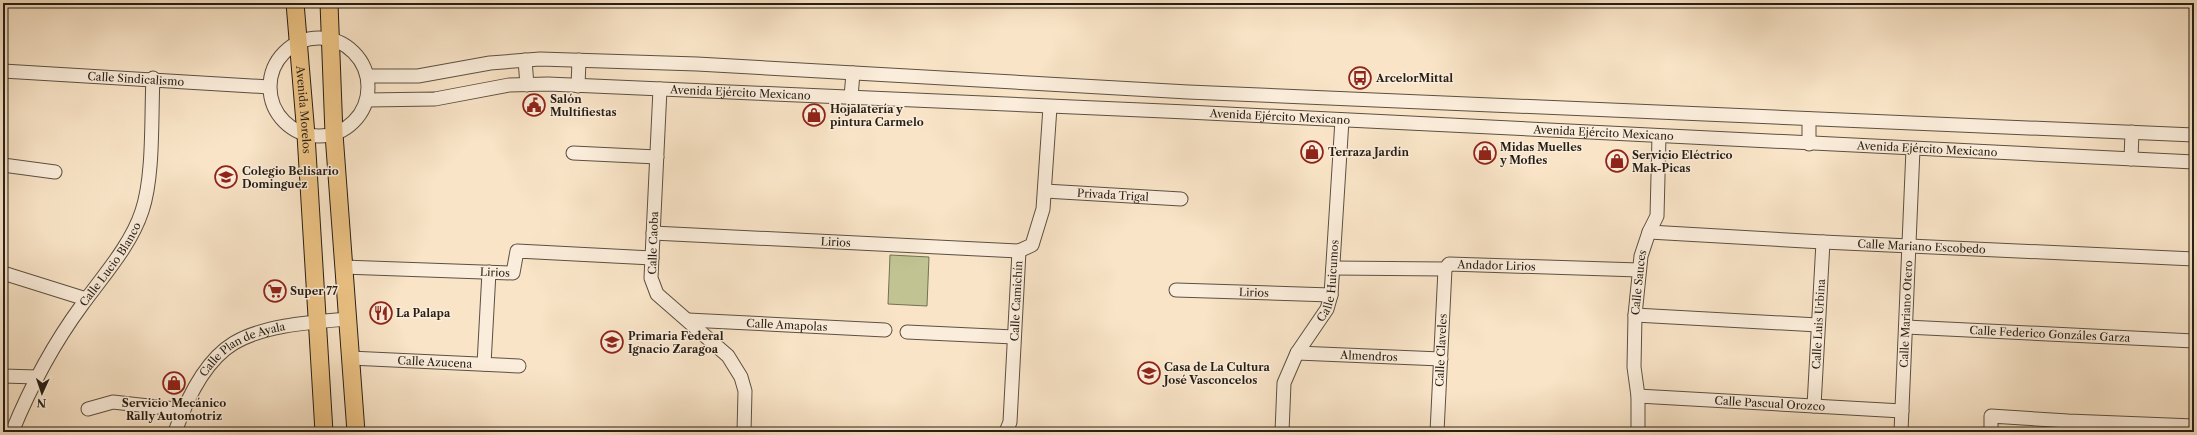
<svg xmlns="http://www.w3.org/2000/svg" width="2197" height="435" viewBox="0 0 2197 435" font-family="'Libre Caslon Text',serif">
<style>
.green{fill:#c1c393;stroke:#747054}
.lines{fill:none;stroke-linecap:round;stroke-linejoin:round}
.minor-casing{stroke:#5c5041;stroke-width:15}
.major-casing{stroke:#271e14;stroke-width:19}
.minor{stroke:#fbeddb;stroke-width:13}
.major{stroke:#ecc284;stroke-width:17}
.labels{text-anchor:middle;stroke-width:3;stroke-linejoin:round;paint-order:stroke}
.street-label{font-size:11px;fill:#271e14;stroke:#fbeddb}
.poi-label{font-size:11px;font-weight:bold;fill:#271e14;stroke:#fbeddb;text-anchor:start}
</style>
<rect width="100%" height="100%" fill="#f9e4c7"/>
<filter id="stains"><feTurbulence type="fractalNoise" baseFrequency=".005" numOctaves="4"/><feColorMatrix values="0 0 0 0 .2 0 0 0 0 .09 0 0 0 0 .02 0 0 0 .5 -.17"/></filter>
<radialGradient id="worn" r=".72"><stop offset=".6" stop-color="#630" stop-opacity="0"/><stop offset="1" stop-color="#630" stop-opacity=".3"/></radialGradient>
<path class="green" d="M890,255L929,257L927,306L888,304Z"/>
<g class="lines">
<g class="minor-casing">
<g id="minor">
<circle cx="319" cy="87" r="49"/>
<path d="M525,60L527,85"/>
<path id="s1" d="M3,71L269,87"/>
<path d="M367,76H418L490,63L540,59L697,64L1188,92L2194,135"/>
<path d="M578,86L579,60"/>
<path d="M660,89L651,278L657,294L728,356L741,377L745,391L744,432"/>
<path d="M851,97L853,73"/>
<path id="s2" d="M367,100L435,99L509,85L548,84L1187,112L2194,162"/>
<path d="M1809,144V119"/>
<path d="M573,153L657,157"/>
<path d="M2131,159L2132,132"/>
<path d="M3,165L55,172"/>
<path id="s3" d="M1045,191L1181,199"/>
<path id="s4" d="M1649,232L1823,242L2194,259"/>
<path id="s5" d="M653,233L1019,251"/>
<path id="s6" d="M343,267L513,273L517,251L652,258"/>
<path id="s7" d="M1333,268L1445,269L1449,264L1639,270"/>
<path d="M3,273L86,299"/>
<path id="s8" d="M1176,290L1331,295"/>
<path d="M1635,315L1818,325"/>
<path id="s9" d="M688,320L885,330"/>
<path id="s10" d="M1906,327L2194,341"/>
<path d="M907,332L1014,337"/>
<path id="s11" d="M1297,353L1441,359"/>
<path id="s12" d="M350,358L519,366"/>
<path d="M484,364L489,272"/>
<path d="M3,376L37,377"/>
<path id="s13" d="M1638,396L1902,411"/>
<path id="s14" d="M1814,406L1823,242"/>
<path d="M88,409L113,402L184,410"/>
<path id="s15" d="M12,432C30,388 54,343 82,305C103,276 131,245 142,211C154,176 151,116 153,78"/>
<path id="s16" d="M175,432C186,401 204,361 234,343C264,325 313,322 347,319"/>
<path id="s17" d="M1006,432L1010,422L1019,251L1032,245L1043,209L1050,107"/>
<path id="s18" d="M1282,432L1284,383L1297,353L1327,309L1331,295L1342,120"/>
<path id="s19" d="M1437,432L1445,269"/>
<path id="s20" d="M1638,432V396L1634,367L1635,315L1641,256L1649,232L1657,216L1659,136"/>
<path id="s21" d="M1901,432L1913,149"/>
<path d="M1991,432V416L2068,421L2194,426"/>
</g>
</g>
<g class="major-casing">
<g id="major">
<path id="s22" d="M295,3L306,135L324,432"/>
<path d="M329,3L334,134L356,432"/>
</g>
</g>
<use href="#minor" class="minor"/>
<use href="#major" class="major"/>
</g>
<defs>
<g id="bus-ring" transform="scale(1.15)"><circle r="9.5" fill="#fbeddb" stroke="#8f2418" stroke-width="1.5"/><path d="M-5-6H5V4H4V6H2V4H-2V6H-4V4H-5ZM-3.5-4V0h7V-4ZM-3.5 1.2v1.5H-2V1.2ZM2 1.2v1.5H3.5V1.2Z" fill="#8f2418"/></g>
<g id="civic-ring" transform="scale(1.15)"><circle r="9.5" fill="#fbeddb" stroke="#8f2418" stroke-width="1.5"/><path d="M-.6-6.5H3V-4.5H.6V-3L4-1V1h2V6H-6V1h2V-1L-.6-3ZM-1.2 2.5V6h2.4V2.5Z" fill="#8f2418"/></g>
<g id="shop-ring" transform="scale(1.15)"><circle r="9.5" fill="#fbeddb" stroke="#8f2418" stroke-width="1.5"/><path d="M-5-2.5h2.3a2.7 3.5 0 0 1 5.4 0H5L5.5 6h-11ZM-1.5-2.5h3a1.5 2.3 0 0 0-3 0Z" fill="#8f2418"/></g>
<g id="school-ring" transform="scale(1.15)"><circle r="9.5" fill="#fbeddb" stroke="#8f2418" stroke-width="1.5"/><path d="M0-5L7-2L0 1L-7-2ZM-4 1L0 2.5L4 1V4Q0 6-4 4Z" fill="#8f2418"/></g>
<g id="supermarket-ring" transform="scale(1.15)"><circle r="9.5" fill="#fbeddb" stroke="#8f2418" stroke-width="1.5"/><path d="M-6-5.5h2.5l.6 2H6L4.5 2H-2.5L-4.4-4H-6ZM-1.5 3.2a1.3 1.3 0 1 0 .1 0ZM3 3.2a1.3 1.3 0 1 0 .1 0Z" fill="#8f2418"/></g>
<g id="restaurant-ring" transform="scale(1.15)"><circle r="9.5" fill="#fbeddb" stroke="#8f2418" stroke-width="1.5"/><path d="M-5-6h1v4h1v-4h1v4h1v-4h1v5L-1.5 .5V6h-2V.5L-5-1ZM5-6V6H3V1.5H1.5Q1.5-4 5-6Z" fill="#8f2418"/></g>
</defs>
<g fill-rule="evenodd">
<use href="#bus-ring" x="1360" y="78"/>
<use href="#civic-ring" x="534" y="105"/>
<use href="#shop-ring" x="814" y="115"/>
<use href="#shop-ring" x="1312" y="152"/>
<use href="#shop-ring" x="1485" y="153"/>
<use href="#shop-ring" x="1617" y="161"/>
<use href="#school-ring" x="226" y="177"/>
<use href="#supermarket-ring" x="275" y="291"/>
<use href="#restaurant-ring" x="381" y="313"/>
<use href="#school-ring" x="612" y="342"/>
<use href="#school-ring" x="1149" y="373"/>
<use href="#shop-ring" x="174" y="383"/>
</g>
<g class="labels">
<g class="street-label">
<text dy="4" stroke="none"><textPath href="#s1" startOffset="133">Calle Sindicalismo</textPath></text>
<text dy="4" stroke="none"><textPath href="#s2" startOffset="375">Avenida Ejército Mexicano</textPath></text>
<text dy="4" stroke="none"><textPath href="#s22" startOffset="107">Avenida Morelos</textPath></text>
<text dy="4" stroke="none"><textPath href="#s2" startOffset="915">Avenida Ejército Mexicano</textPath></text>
<text dy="4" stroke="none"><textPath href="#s2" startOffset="1239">Avenida Ejército Mexicano</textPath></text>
<text dy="4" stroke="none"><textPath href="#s2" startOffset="1563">Avenida Ejército Mexicano</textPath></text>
<text dy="4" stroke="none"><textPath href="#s3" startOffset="68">Privada Trigal</textPath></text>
<text dy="4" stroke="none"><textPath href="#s5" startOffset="183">Lirios</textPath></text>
<text transform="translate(653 243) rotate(-88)" y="4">Calle Caoba</text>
<text dy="4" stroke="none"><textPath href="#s4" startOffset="273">Calle Mariano Escobedo</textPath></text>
<text dy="4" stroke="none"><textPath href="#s15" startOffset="195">Calle Lucio Blanco</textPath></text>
<text dy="4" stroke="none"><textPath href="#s7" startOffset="166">Andador Lirios</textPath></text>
<text dy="4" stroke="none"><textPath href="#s6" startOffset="152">Lirios</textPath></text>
<text dy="4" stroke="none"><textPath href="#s18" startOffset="163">Calle Huicumos</textPath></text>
<text dy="4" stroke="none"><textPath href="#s20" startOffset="150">Calle Sauces</textPath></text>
<text dy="4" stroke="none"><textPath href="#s8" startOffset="78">Lirios</textPath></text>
<text dy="4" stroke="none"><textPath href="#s17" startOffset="132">Calle Camichín</textPath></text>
<text dy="4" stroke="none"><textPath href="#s21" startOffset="118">Calle Mariano Otero</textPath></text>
<text dy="4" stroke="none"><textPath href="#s14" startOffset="82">Calle Luis Urbina</textPath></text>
<text dy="4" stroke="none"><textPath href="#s9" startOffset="99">Calle Amapolas</textPath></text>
<text dy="4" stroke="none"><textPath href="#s10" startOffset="144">Calle Federico Gonzáles Garza</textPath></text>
<text dy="4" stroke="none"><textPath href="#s19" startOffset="82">Calle Claveles</textPath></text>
<text dy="4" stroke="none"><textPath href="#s16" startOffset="113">Calle Plan de Ayala</textPath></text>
<text dy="4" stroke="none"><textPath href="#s11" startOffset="72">Almendros</textPath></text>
<text dy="4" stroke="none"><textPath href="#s12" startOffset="85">Calle Azucena</textPath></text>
<text dy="4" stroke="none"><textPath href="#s13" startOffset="132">Calle Pascual Orozco</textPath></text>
</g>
<g class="poi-label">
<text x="1376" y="82">ArcelorMittal</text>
<text x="550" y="103">Salón<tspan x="550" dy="13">Multifiestas</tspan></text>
<text x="830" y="113">Hojalatería y<tspan x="830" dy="13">pintura Carmelo</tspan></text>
<text x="1500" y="151">Midas Muelles<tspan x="1500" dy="13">y Mofles</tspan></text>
<text x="1328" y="156">Terraza Jardín</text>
<text x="1632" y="159">Servicio Eléctrico<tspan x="1632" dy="13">Mak-Picas</tspan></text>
<text x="242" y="175">Colegio Belisario<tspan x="242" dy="13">Dominguez</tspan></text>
<text x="290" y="295">Super 77</text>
<text x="396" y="317">La Palapa</text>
<text x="628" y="340">Primaria Federal<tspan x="628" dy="13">Ignacio Zaragoa</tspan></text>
<text x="1164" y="371">Casa de La Cultura<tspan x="1164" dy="13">José Vasconcelos</tspan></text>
<text x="174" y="407" text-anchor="middle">Servicio Mecánico<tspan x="174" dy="13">Rally Automotriz</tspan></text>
</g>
</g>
<rect width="2197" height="435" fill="none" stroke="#f9e4c7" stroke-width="16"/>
<rect x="4" y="4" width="2189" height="427" fill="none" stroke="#271e14" stroke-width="2"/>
<rect x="8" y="8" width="2181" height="419" fill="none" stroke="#271e14"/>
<g transform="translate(42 393) rotate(183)" stroke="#fbeddb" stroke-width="3" paint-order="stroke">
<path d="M0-3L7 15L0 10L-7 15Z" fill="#271e14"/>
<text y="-6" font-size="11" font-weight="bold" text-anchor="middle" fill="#271e14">N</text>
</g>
<rect width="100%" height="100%" filter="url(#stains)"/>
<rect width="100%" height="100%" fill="url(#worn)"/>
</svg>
